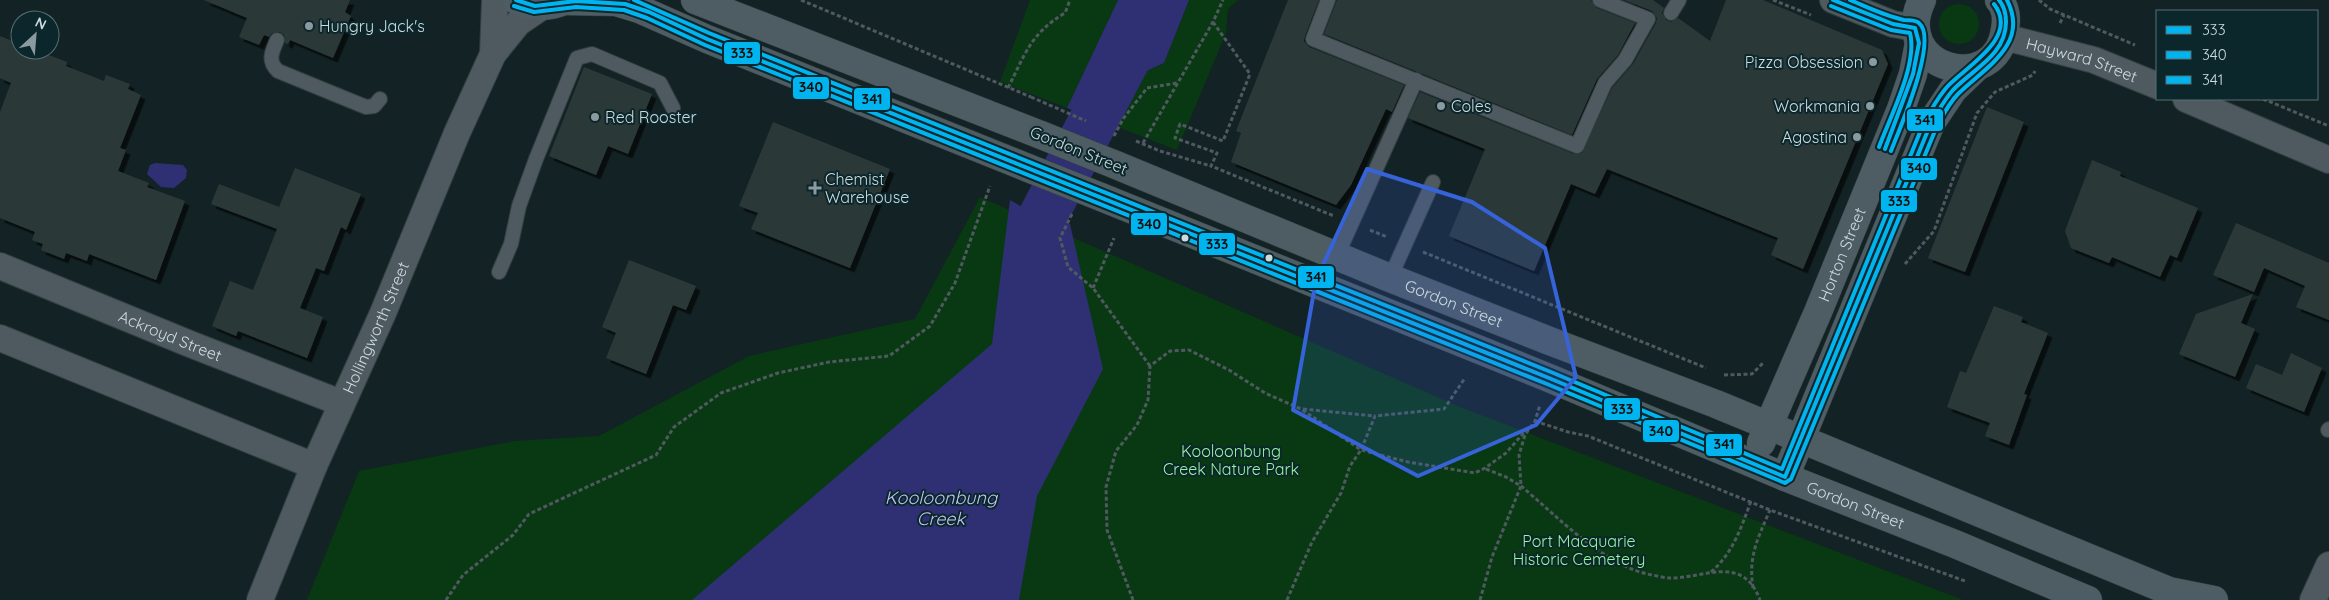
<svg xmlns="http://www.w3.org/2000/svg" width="2329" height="600" viewBox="0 0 2329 600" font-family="Quicksand,sans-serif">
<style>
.green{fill:#093912}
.water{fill:#2f3073}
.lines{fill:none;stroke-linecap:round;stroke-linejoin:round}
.river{stroke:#2f3073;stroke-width:49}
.building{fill:#2c3939;filter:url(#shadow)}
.lane-casing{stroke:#323f40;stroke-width:16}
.street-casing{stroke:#323f40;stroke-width:28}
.secondary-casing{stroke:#323f40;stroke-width:29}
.path{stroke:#4f5a60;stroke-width:3;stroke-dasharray:4 2.5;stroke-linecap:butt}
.lane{stroke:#4e5960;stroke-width:14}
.street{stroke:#4e5960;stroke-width:26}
.secondary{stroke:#4e5c64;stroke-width:28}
.secondary-bridge-casing{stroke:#323f40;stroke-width:29;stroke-linecap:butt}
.path-bridge{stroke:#4f5a60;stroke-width:3;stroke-dasharray:4 2.5;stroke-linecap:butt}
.secondary-bridge{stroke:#4e5c64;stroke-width:28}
.bus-1-casing{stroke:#0b272c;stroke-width:8}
.bus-2-casing{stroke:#0b272c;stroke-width:8}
.bus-3-casing{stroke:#0b272c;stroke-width:8}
.bus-1{stroke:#00b5ef;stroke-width:4}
.bus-2{stroke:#00b5ef;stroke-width:4}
.bus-3{stroke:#00b5ef;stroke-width:4}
.marked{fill:#3763d9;fill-opacity:0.2;stroke:#3763d9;stroke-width:4;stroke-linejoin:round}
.poi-dot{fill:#8b9a9e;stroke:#0b272c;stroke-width:2}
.bus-dot{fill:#ccdbdf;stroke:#0b272c;stroke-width:2}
.labels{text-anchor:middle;stroke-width:4;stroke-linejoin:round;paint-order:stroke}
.poi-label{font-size:16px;fill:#ccdbdf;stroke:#0b272c;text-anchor:start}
.street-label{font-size:16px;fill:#ccdbdf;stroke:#0b272c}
.park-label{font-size:16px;fill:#98f69c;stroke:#0b272c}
.water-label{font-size:18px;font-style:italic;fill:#c0c6f2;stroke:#0b272c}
.line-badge{stroke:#0b272c;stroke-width:2}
.pale-badge-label{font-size:14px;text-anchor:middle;font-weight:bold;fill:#111}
</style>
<defs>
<filter id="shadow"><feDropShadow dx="4.5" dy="4.5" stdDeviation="0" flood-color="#0009"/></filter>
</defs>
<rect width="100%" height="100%" fill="#132224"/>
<g class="green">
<path d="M1030,0H1118L1067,108L1000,82Z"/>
<path d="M1189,0H1238L1228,9L1226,33L1177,150L1112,125C1122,92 1130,78 1164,63Z"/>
<circle cx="1959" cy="24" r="20"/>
<path d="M980,197L1460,407L1963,600H307L359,471L515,441L599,436L749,356L915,319Z"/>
</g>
<g class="water">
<path d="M1118,0H1189L1164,63C1130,77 1122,92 1112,125L1067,108Z"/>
<path d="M155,163L183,165L187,170L186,178L174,188L161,187L147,174L150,165Z"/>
<path d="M1010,200L1042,218L1070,224L1103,369L1037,496L1019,600H692L992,344Z"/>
</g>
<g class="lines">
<path class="river" d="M1042,218L1157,0"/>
</g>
<g class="building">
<path d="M204,0H350L345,12L351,16L333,58L290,40L288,44L285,43L284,35L280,32L272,33L269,37L264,35L259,45L239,37L247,18Z"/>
<path d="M1288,0H1319L1305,36L1304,41L1309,47L1404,85L1392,112L1386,109L1351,185L1336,205L1231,162L1241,133L1236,131Z"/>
<path d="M1337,0H1591L1597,8L1635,23L1618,55L1597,79L1572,135L1324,34Z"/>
<path d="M1624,0H1653L1664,8L1662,13L1666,20L1671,22L1678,18L1710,41L1726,0H1763L1882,50L1888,64L1803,269L1771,255L1778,238L1607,169L1595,194L1571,184L1534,271L1449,236L1485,149L1408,118L1420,92L1574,154L1582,153L1612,88L1633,64L1656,23L1657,18L1652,11Z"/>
<path d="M0,36L20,44V50H36L67,62L66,66L104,81L106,75L130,84L128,89L141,95L120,148L126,150L118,171L149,183L147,187L185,201L156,280L89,254L87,261L66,253L64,259L41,250L43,244L32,240L35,232L0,218V112L11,83L0,78Z"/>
<path d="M584,67L652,94L628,154L608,146L596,175L549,156Z"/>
<path d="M1987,107L2024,122L1965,272L1928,258Z"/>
<path d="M773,122L890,169L850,268L751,229L758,213L739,206Z"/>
<path d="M2092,160L2121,172L2120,176L2198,208L2177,258L2170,255L2160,277L2112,257L2109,263L2071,248L2065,231Z"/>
<path d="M295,168L361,194L346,230L341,227L324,271L316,268L300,308L323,317L307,358L238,331L236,336L212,326L230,281L253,290L277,229L211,204L219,184L279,207Z"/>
<path d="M2236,223L2329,263V320L2296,307L2305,286L2264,268L2254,292L2213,275Z"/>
<path d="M629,260L696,286L686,310L673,305L646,374L606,358L616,333L602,327Z"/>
<path d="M2253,294L2241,323L2255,329L2235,377L2179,354L2196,314Z"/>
<path d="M1994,306L2023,317L2021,322L2048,333L2024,394L2027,395L2009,445L1985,436L1990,423L1947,407L1960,371L1966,373Z"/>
<path d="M2291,353L2322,368L2304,412L2246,388L2256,364L2282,375Z"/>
</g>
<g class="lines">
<g class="lane-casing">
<g id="lane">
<path d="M1328,0L1313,39L1577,146L1605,83L1625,60L1648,19L1600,0"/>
<path d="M1671,13L1679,0"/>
<path d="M277,40C272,52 267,61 278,71L366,107L374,106L380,99"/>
<path d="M1337,256L1416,80"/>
<path d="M499,272L511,244L519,206L536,159L577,58L592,54L660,83L673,108"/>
<path d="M1390,278L1433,182"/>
<path d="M2328,430L2329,429"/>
</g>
</g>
<g class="street-casing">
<g id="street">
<path d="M1833,0L1893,24L1915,28"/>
<path id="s1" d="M2004,37L2094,60L2158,86"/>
<path d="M493,54L495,0"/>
<path d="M2186,99L2329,160"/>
<path id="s2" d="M0,266L190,344L341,403"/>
<path d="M0,338L314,466"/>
<path id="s3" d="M260,600L314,466L383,313L457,133L493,54L518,23L543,6"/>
<path d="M2313,600L2329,565"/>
</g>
</g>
<g class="secondary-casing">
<g id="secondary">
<path d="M516,0C532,8 550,8 566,0"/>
<path d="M695,0L1041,135"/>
<path d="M1922,0C1889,69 1997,98 2005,29C2007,19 2006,7 1999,0"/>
<path d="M563,1L616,2L639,9L707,39L1028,168"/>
<path id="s4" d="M1116,165L1390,278L1547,340L1716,404L2169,591L2214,600"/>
<path id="s5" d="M1101,197L1549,378L1785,477L1955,544L2088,600"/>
<path id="s6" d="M1761,443L1818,312L1901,109L1913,74L1919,43"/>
<path d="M1785,477L1931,123L1953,90L1978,66"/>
</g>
</g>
<g class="path">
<path d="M801,0L1031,97"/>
<path d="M1773,0L1811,15"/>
<path d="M2039,0L2050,9L2135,45"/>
<path d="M1213,22L1250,74L1223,141L1180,124L1175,138L1217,153L1211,166L1334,216"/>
<path d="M2060,23L2064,15"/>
<path d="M1008,88C1025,54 1031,33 1065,13L1070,0"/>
<path d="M2263,99L2329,126"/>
<path d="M1114,136L1123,119L1147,88L1177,83"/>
<path d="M1136,141L1160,151L1211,166"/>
<path d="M1143,143L1213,22L1223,0"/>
<path d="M1072,214L1060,238L1068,267L1093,288L1150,366"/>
<path d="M1370,230L1387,237"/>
<path d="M1423,252L1706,368"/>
<path d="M1905,264L1934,231L1977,113L1995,92L2033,75L2035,71"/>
<path d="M1093,288L1114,238"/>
<path d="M1724,375L1752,374L1764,362"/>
<path d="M1303,409L1375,416"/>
<path d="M1535,421L1568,432L1588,436L1770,510L1965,581"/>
<path d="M1486,469L1506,477L1521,486C1558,517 1604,566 1652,575C1658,576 1665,578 1671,578C1705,578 1743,554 1760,600"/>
<path d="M1711,572C1733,553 1741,528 1751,501"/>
<path d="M1753,588C1748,556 1758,538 1770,510"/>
<path d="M446,600L463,575L513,535L529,514L656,455L674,427L721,393L778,373L829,362L889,356L930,326L955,283L990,186"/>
<path d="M1133,600L1107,530L1106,487L1116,451L1137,425L1148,400L1150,366L1170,351L1189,350L1229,370L1265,393L1301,409L1361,450L1408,462L1475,473L1485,468L1506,453L1528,428"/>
<path d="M1287,600L1312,542L1341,493L1350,466L1361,450L1375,416L1444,409L1465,378"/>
<path d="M1480,600L1492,557L1521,486L1519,455L1525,435L1535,421L1540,405"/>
</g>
<use href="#lane" class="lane"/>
<use href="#street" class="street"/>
<use href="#secondary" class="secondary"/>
<g class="secondary-bridge-casing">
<g id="secondary-bridge">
<path d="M1041,135L1116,165"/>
<path d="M1028,168L1101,197"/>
</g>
</g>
<path class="path-bridge" d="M1031,97L1086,121"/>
<use href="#secondary-bridge" class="secondary-bridge"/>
<g class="bus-1-casing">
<g id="bus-1">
<path d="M516,0L535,6L576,1L625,4L649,12L707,39L1549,378L1785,477L1931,123C1938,112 1944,100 1953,90C1973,69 2006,55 2006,22C2006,14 2004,6 1999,0"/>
<path d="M1833,0L1893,24L1915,28L1919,43L1913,74L1885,149"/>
</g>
</g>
<g class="bus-2-casing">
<g id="bus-2">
<path d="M514,6L534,12L576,7L624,10L647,18L705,45L1547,384L1785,483L1791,479L1937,126C1943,115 1949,103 1958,94C1984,68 2030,45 2007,0"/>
<path d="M1831,6L1891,30L1910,33C1918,64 1890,117 1879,147"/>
</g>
</g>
<g class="bus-3-casing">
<g id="bus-3">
<path d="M634,0L709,33L1551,372L1782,469L1925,120C1932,109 1938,97 1947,87C1965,67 2020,38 1994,4"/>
<path d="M1850,0C1867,7 1885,16 1904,20C1908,20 1916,20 1919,23C1939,40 1899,130 1891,151"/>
</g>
</g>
<use href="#bus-1" class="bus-1"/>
<use href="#bus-2" class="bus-2"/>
<use href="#bus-3" class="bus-3"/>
</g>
<path class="marked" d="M1367,169L1472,202L1545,248L1576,377L1536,425L1418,476L1293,410L1316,280Z"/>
<g class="poi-dot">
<circle cx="309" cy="26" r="5"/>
<circle cx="1873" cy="62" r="5"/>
<circle cx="1441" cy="106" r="5"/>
<circle cx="1870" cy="106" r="5"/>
<circle cx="595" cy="117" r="5"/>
<circle cx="1857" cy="137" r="5"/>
<path d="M812.5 180.5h5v5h5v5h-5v5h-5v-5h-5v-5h5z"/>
</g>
<g class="bus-dot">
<circle cx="1185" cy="238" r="4.5"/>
<circle cx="1269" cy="258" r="4.5"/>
</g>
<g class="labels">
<g class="poi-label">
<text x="319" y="32">Hungry Jack's</text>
<text x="1863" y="68" text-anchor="end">Pizza Obsession</text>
<text x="1451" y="112">Coles</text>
<text x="1860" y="112" text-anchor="end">Workmania</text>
<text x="605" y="123">Red Rooster</text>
<text x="1847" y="143" text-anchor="end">Agostina</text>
<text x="825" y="185">Chemist<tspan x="825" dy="18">Warehouse</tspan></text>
</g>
<g class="street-label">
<text dy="6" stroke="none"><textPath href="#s1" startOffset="81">Hayward Street</textPath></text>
<text transform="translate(1079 150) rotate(22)" y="6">Gordon Street</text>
<text dy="6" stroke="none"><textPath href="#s6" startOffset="205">Horton Street</textPath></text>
<text dy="6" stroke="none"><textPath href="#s4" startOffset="365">Gordon Street</textPath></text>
<text dy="6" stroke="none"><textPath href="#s3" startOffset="296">Hollingworth Street</textPath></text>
<text dy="6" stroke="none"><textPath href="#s2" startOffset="184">Ackroyd Street</textPath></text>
<text dy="6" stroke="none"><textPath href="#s5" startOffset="815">Gordon Street</textPath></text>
</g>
<g class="park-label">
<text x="1231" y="457">Kooloonbung<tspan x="1231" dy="18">Creek Nature Park</tspan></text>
<text x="1579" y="547">Port Macquarie<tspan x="1579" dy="18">Historic Cemetery</tspan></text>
</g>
<g class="water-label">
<text x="941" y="504">Kooloonbung<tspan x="941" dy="21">Creek</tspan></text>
</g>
</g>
<g class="line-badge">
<rect x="723" y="41" width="38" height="24" rx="5" fill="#00b5ef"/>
<rect x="792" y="76" width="38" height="24" rx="5" fill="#00b5ef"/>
<rect x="853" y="87" width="38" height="24" rx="5" fill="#00b5ef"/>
<rect x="1906" y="108" width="38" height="24" rx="5" fill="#00b5ef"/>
<rect x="1900" y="157" width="38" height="24" rx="5" fill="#00b5ef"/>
<rect x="1880" y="189" width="38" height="24" rx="5" fill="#00b5ef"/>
<rect x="1130" y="212" width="38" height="24" rx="5" fill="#00b5ef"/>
<rect x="1198" y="232" width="38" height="24" rx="5" fill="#00b5ef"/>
<rect x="1297" y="265" width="38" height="24" rx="5" fill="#00b5ef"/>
<rect x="1603" y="397" width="38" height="24" rx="5" fill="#00b5ef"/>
<rect x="1642" y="419" width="38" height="24" rx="5" fill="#00b5ef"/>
<rect x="1705" y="433" width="38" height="24" rx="5" fill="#00b5ef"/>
</g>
<g class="pale-badge-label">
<text x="742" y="58">333</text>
<text x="811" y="92">340</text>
<text x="872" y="104">341</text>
<text x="1925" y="125">341</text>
<text x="1919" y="173">340</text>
<text x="1899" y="206">333</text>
<text x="1149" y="229">340</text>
<text x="1217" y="249">333</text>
<text x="1316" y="282">341</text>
<text x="1622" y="414">333</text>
<text x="1661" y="436">340</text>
<text x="1724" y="449">341</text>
</g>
<rect x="2156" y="10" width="162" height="90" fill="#0b272c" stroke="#586f74"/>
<rect x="2166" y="26" width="25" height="8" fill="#00b5ef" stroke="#586f74"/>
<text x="2202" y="35" font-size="15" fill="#ccdbdf">333</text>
<rect x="2166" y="51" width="25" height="8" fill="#00b5ef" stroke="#586f74"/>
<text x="2202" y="60" font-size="15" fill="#ccdbdf">340</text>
<rect x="2166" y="76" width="25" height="8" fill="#00b5ef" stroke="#586f74"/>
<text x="2202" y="85" font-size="15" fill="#ccdbdf">341</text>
<g transform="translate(35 35) rotate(26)"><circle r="24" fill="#0b272c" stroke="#586f74"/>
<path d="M0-4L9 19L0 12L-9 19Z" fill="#8b9a9e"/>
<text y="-8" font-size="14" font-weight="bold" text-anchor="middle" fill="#ccdbdf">N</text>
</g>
</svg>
